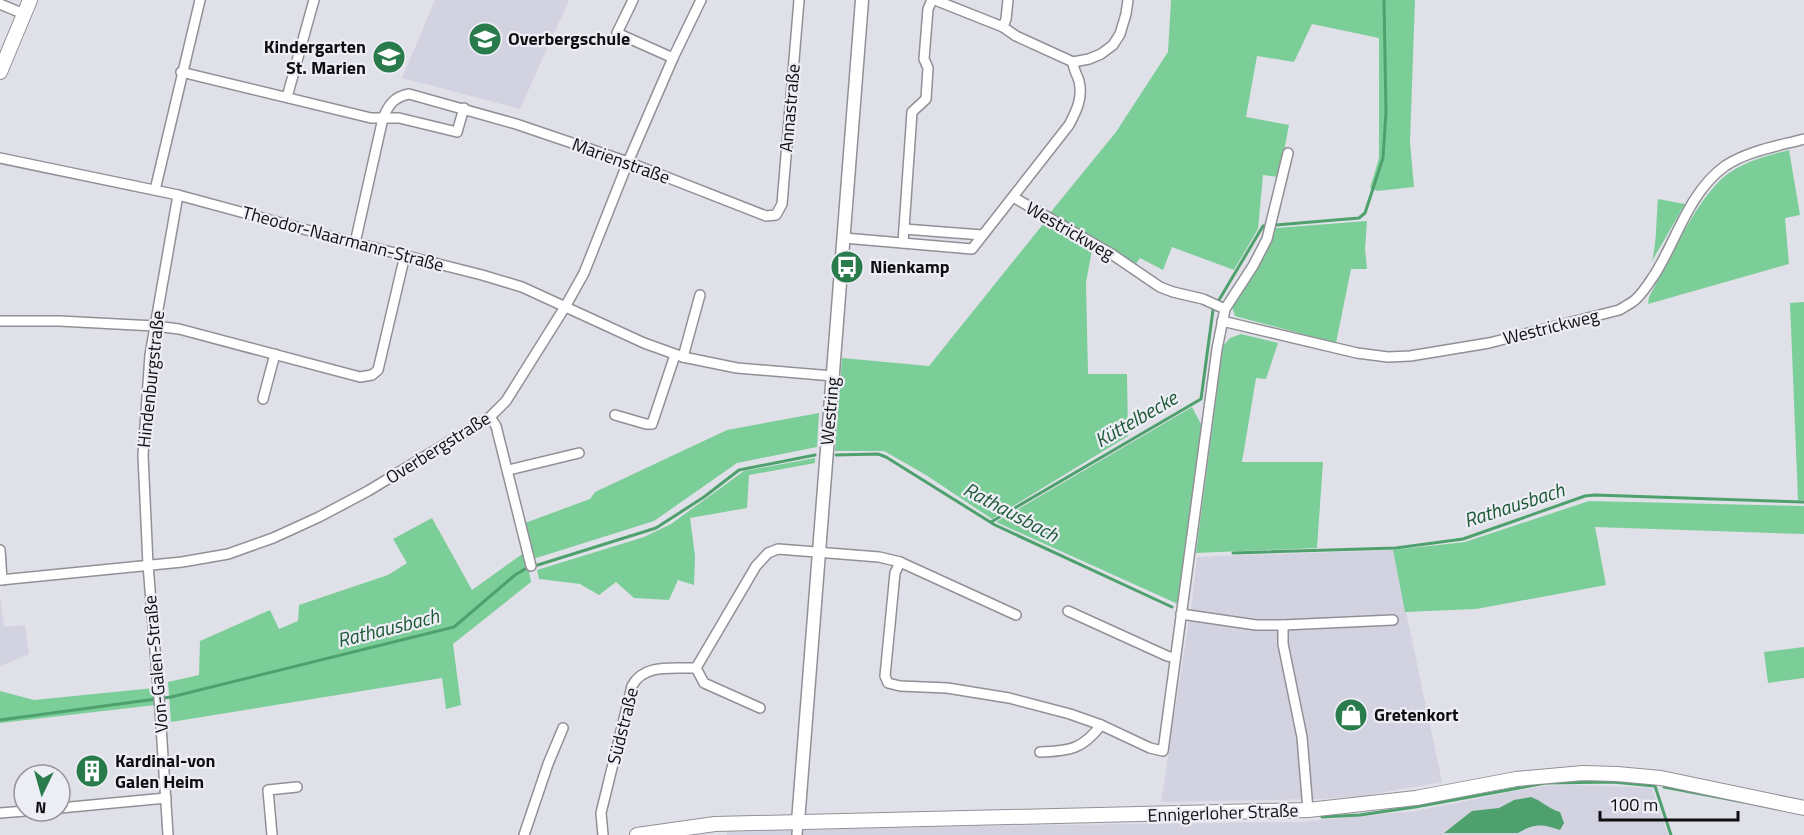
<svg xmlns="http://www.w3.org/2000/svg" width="1804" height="835" viewBox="0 0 1804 835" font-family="'Titillium Web',sans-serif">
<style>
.built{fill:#d3d2e1}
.green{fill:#7cce98}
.water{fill:#4ea16d}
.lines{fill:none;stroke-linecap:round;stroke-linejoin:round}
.stream{stroke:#4ea16d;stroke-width:3}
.minor-casing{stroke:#909097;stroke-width:12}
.tertiary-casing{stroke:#909097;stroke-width:15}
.secondary-casing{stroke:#909097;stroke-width:16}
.minor{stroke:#fff;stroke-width:9}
.tertiary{stroke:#fff;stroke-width:12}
.secondary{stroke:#fff;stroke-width:14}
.labels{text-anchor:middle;stroke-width:4.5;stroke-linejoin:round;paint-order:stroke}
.poi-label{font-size:18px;font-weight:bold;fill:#0f0f11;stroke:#ededf5;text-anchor:start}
.street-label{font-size:18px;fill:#0f0f11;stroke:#ededf5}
.water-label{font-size:20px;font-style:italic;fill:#1d5a36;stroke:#ededf5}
</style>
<rect width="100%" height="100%" fill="#e0e0e8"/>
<g class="built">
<path d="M435,0H569L520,109L402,78Z"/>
<path d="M1393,550L1442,782L1363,796L1319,799L1161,802L1192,601L1197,557Z"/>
<path d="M0,596L4,627L25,625L29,654L0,666Z"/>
<path d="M1578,785L1652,788L1668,835H727V832L974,826L1300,822L1416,811L1515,791L1544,786Z"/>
</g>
<g class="green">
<path d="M1171,0H1415L1410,142L1414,187L1377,191L1370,188L1379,158V38L1312,24L1294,62L1257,56L1246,117L1289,125L1279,177L1263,175L1258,229L1234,270L1172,247L1163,270L1140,258L1136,264L1050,213L1116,132L1168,52Z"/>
<path d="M1789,150L1800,215L1785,218L1789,264L1648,304L1649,297C1668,263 1700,190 1732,171C1750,160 1769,155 1789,150Z"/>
<path d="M1658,199L1685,204L1652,261C1657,241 1656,220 1658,199Z"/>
<path d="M1367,221L1365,249L1367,269H1351L1336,343L1235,316L1232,307L1267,252L1276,228Z"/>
<path d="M1044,223L1092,250L1086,283L1088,374H1127L1128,436L992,519L926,475L884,451H835L842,358L929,366Z"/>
<path d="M1804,302V500H1798L1790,303Z"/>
<path d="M1241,334L1278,343L1266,379L1256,378L1242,462H1323L1317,548L1196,553L1223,346L1230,338Z"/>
<path d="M1192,407L1201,424V433L1178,604L996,522Z"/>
<path d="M819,413L817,447L737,463L654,521L533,559L525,523L590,499L595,492L727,430Z"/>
<path d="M815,458V463L749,475L747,508L690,518L695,556L694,585L678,580L669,600L634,598L616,582L599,595L580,584L539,579L537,570L644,537L671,524L744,471Z"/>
<path d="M1589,501L1804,506V534L1595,527L1606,585L1476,609L1405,612L1393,550L1465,542Z"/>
<path d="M432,518L472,590L525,552L531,582L453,644L461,705L446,709L442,678L171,722L168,682L199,675L200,641L270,610L279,629L298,621L299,605L388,575L407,563L393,539Z"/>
<path d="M1804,647V678L1768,683L1764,652Z"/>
<path d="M154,688L155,705L0,723V691L34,700Z"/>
</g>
<path class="water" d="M1531,797C1542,801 1549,809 1560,812L1564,823L1560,830C1543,824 1534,823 1518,833H1444L1472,811L1499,808L1514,800Z"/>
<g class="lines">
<g class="stream">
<path d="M836,455L878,454L886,457L995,525L1172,607"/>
<path d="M991,522L1201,399L1213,310L1263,226L1359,218L1365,213L1383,158L1386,112L1384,0"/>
<path d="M1233,553L1396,548L1463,539L1585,496L1595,495L1804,502"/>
<path d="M0,720L171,697L454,627L515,575L525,569L656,528L704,497L739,470L815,455"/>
<path d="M1664,787L1744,802"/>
<path d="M1322,817L1360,815L1415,807L1546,783L1613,782L1655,786L1671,835"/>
</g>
<g class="minor-casing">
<g id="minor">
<path d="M633,0L617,33L673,58"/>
<path d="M935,0L1003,27L1016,36L1073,62L1089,59L1101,54L1113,45L1120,34L1126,14L1128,0"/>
<path d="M0,4L24,14"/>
<path d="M1003,27L1006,19L1008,0"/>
<path d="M181,72L371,118H399L457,132L464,108"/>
<path d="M287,97L314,0"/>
<path d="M0,158L178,195L355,243L482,275L522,287L644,343L683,357L737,368L833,376"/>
<path d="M155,190L200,0"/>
<path d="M1013,197L1113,255L1160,287L1173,292L1203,299L1225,309"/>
<path d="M904,229L982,235"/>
<path d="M844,238L972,249L1069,125C1077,110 1083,97 1079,81C1077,74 1073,69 1073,62"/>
<path d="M355,243L383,118C389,104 394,97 409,94L516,124L628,162L766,216L776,215L782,204L799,0"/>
<path d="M903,243L912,112L926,99L928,68L924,59L928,9L932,0"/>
<path d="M0,321H59L155,326L179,329L360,377L372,375L378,370L405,255"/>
<path d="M1222,321L1357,353L1388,357L1410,356L1489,343L1619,310C1624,307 1630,304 1635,300C1643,293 1649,283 1655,274C1677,239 1689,192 1725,166C1747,151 1778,146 1804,139"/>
<path d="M683,357L700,295"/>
<path d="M263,399L275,354"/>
<path d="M615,415L646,424H652L675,355"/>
<path d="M490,417L496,426L531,566"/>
<path d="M509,470L579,453"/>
<path d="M0,550L2,580"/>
<path d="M900,562L895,573L885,676L888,683L900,686L947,688L1009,698L1070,714L1101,725L1150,748L1163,751L1217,349L1225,309L1253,266L1267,239L1288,153"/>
<path d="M0,580L182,562L228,554L273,538L319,517L368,491L490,417L506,401L565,307L584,273L628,162L673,58L701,0"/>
<path d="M1068,611L1167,656L1175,658"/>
<path d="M1181,614L1256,625H1283L1393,620"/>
<path d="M1283,625V644L1302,737L1308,810"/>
<path d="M696,668L756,566L768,553L778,549L879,557L900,562L1016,615"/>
<path d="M696,668L704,683L760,708"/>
<path d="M1040,752C1070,751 1083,749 1101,725"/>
<path d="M60,808L166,798"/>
<path d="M0,813L25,811"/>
<path d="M168,835L160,710L148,565L143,455L150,355L178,195"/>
<path d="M272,835L268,790L297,787"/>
<path d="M524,835L548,764L563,728"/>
<path d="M603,835L601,813L632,686C644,663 673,669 696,668"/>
<path d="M797,835L798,822"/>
</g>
</g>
<g class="tertiary-casing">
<path id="tertiary" d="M798,822L862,0"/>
</g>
<g class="secondary-casing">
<g id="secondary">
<path d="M0,72L30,0"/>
<path d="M637,835L715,824L1308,810L1416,798L1516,779L1583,773L1617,774L1661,778L1804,808"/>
</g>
</g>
<use href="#minor" class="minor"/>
<use href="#tertiary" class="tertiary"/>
<use href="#secondary" class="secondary"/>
</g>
<defs>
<g id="school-disc" transform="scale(1.725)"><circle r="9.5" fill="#2a7b4b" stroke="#ededf5"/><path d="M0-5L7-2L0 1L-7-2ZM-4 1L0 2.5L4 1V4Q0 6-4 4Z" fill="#fff"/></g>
<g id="bus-disc" transform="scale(1.725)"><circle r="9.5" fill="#2a7b4b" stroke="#ededf5"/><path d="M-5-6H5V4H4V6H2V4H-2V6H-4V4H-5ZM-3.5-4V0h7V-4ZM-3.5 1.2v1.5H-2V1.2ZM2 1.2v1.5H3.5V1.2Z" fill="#fff"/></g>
<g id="shop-disc" transform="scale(1.725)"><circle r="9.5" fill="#2a7b4b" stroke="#ededf5"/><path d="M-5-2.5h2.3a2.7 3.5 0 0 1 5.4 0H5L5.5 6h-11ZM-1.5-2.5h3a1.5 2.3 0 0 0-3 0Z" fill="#fff"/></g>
<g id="building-disc" transform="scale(1.725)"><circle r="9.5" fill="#2a7b4b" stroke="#ededf5"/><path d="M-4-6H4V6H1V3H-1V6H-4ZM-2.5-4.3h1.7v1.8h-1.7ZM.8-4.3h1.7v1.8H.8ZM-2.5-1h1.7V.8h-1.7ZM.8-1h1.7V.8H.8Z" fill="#fff"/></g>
</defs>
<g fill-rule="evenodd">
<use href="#school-disc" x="485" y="39"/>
<use href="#school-disc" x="389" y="57"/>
<use href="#bus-disc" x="847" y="267"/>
<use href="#shop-disc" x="1351" y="715"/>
<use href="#building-disc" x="92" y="771"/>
</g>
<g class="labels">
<g class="poi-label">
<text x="508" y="45">Overbergschule</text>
<text x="366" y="53" text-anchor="end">Kindergarten<tspan x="366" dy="21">St. Marien</tspan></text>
<text x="870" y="273">Nienkamp</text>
<text x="1374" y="721">Gretenkort</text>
<text x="115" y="767">Kardinal-von<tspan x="115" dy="21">Galen Heim</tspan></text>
</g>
<g class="street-label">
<text transform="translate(790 108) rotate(-85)" y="6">Annastraße</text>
<text transform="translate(621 161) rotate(20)" y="6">Marienstraße</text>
<text transform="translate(1070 231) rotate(30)" y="6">Westrickweg</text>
<text transform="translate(343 239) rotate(15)" y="6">Theodor-Naarmann-Straße</text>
<text transform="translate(1551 327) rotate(-14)" y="6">Westrickweg</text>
<text transform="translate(151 379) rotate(-84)" y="6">Hindenburgstraße</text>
<text transform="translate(830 411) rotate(-85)" y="6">Westring</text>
<text transform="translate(438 448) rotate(-32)" y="6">Overbergstraße</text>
<text transform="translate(156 664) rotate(-95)" y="6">Von-Galen-Straße</text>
<text transform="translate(623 726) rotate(-76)" y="6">Südstraße</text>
<text transform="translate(1223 813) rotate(-2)" y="6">Ennigerloher Straße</text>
</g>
<g class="water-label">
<text transform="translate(1136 419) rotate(-30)" y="7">Küttelbecke</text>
<text transform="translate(1514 505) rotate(-18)" y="7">Rathausbach</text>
<text transform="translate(1011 512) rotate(28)" y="7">Rathausbach</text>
<text transform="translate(388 628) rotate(-14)" y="7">Rathausbach</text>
</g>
</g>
<g transform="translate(42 793) rotate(185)"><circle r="28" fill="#ededf5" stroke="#94949a" stroke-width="1.5"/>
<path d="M0-4.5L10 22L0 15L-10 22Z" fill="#2a7b4b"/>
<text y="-9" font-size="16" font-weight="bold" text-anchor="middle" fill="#0f0f11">N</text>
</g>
<path d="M1600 811v9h138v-9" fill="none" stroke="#0f0f11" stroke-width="3"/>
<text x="1609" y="811" font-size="18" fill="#0f0f11" stroke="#ededf5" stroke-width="4.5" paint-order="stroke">100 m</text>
</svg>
